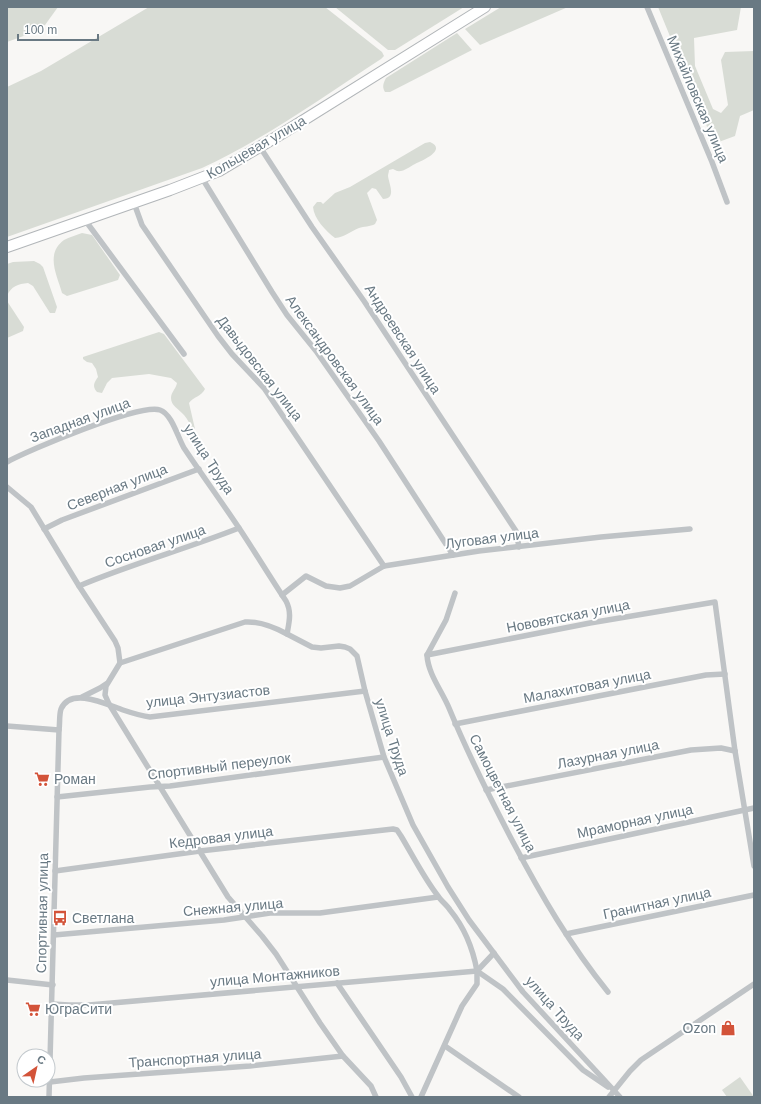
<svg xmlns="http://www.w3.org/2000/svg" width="761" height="1104" viewBox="0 0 761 1104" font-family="Arial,sans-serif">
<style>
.green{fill:#d8dcd5}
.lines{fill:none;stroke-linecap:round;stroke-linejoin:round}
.highway-casing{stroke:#b2b6b9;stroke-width:12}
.street{stroke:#bfc3c6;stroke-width:5.5}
.highway{stroke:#fff;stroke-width:10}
.labels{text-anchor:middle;stroke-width:4;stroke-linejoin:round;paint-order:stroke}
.street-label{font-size:14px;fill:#697983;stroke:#fff}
.poi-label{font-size:14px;fill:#697983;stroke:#fff;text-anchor:start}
</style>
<rect width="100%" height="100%" fill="#f8f7f5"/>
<g class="green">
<path d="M7,7H58L45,25L29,34L7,42Z"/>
<path d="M149,7H325L382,52L384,56L381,59C323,97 265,139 202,168L7,237V87L41,71Z"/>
<path d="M335,7H464L395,50H388Z"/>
<path d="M501,7H568L480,45L465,29Z"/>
<path d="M658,7H741L737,30L694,38L695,66L713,109L721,113L728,105L721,60L725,52L754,51V110L740,116L735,136L716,143L710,134Z"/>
<path d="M457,33L472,50L390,92H385C382,87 383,84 386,78Z"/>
<path d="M430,142C448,150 421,161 415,164C409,167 404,172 397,171L393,169L389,170C389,172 388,174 388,176C389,184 397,199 383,199L376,189L372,188L367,193L377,220L375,224C370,227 364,226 359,228C351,231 345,237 335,238C326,231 314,219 313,207L317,202H321L323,204L335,193L350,187L425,143Z"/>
<path d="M82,233L92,235L120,275L118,280L67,296L62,293C57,275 45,254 64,240C69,237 77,235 82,233Z"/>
<path d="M34,261L40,264L43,267L57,307L55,313H50L33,286L28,283C18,284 11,286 7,296V264L13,262Z"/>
<path d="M7,301L24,327L23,331L7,338Z"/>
<path d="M159,332L164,334L205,389C202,396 193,397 189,403L195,429L194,430L192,429C190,424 188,420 184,415C179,409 171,406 171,398C171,392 176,389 177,383L171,378L149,374L112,378L107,383L102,393L97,392C92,386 94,383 98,377L96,369L92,363L87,362L83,359V357Z"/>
<path d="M740,1077L754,1097H727L722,1090Z"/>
</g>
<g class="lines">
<g class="highway-casing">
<path id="highway" d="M7,247L170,190L219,171L283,133L485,7"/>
</g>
<g class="street">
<path d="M647,7L712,162L727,202"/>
<path d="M260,147L312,227L364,301L516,531L519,547"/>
<path d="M202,178L272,292L287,315L316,351L379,441L453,555"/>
<path d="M134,203L142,225L218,336L232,354L264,388L384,566"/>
<path d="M85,220L184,354"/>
<path d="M7,462C29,450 140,403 160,410C172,414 178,438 184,448C202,475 221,501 239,528C255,552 270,577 286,601C292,612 289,623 287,634L312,647L321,648L339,646L345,647L350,649L357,656L365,691L384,757L413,825L448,887L469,920L523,992L620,1097"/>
<path d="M7,487L31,507L79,586L115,641L118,648L120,663L106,686L105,695L109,704L228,897L262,936L276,954L320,1023L343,1056L371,1086L376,1097"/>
<path d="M44,529L62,520L199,469"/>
<path d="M79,586C131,564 186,549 239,528"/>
<path d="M455,593L446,620L427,655C428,674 442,691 449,708C468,754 490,798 513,842C541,895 570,945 608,992"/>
<path d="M282,595L306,576L326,586L340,588L350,586L384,566L479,551L601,537L690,529"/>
<path d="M427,655L590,623L715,602L735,751L754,866"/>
<path d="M120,663L245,622C260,621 274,627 287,634"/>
<path d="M82,697L100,688L106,684"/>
<path d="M455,724L706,675L725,674"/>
<path d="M7,726L59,730C60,724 59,715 61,709C71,686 108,705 123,710C132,713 141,716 150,717L365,691"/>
<path d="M486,790L691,750L721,748L735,751"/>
<path d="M57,797L150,787L170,786L384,757"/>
<path d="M521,858L754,808"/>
<path d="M55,871L200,851L393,829L397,830L401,836C413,856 424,878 438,896C441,901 447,905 450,910C464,927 473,949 477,971L503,989L583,1070L608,1087"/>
<path d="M566,934L754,895"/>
<path d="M54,935L224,920L270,913H320L438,897"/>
<path d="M7,980L53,985"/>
<path d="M337,983L401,1077L412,1097"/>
<path d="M52,1004L69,1005H89L477,971L494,953"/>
<path d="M445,1046L519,1097"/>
<path d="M50,1082L84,1078L250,1066L343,1056"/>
<path d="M49,1097L59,730"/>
<path d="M421,1097L462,1006L477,984V971"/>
<path d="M609,1097L630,1071L641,1060L754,984"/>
</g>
<use href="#highway" class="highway"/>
</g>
<defs>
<g id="supermarket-bare" transform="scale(1.2)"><path d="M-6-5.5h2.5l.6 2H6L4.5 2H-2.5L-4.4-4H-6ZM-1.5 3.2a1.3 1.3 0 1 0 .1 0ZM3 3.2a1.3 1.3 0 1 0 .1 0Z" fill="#d35339" stroke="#fff" stroke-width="2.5" paint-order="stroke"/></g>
<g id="bus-bare" transform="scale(1.2)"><path d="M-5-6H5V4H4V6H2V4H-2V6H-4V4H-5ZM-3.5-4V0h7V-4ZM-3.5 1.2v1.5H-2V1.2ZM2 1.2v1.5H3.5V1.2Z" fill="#d35339" stroke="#fff" stroke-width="2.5" paint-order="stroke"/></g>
<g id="shop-bare" transform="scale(1.2)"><path d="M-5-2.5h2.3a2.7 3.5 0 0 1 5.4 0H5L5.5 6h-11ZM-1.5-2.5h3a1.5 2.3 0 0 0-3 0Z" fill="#d35339" stroke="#fff" stroke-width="2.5" paint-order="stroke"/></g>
</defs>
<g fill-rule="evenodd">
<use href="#supermarket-bare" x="42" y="779"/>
<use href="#bus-bare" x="60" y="918"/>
<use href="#supermarket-bare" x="33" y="1009"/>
<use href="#shop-bare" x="728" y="1028"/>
</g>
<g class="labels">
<g class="street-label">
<text transform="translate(698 99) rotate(67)" y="5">Михайловская улица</text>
<text transform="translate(256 147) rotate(-30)" y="5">Кольцевая улица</text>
<text transform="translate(403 339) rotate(57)" y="5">Андреевская улица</text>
<text transform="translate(335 360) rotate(54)" y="5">Александровская улица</text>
<text transform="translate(260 368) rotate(52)" y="5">Давыдовская улица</text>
<text transform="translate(80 420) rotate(-20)" y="5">Западная улица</text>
<text transform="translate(209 459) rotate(57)" y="5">улица Труда</text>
<text transform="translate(117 487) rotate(-21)" y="5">Северная улица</text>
<text transform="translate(492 538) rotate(-7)" y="5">Луговая улица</text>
<text transform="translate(155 546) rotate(-19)" y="5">Сосновая улица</text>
<text transform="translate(568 616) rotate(-11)" y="5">Нововятская улица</text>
<text transform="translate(587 686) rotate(-11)" y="5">Малахитовая улица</text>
<text transform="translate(208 696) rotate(-6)" y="5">улица Энтузиастов</text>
<text transform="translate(392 737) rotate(72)" y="5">улица Труда</text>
<text transform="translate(608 754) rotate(-11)" y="5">Лазурная улица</text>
<text transform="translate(219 766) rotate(-7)" y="5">Спортивный переулок</text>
<text transform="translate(503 793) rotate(63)" y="5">Самоцветная улица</text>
<text transform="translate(635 821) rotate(-12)" y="5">Мраморная улица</text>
<text transform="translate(221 837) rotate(-7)" y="5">Кедровая улица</text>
<text transform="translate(657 903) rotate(-12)" y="5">Гранитная улица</text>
<text transform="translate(233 907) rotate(-5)" y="5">Снежная улица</text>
<text transform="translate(42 913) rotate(-89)" y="5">Спортивная улица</text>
<text transform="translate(275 976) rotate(-5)" y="5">улица Монтажников</text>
<text transform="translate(555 1008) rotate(48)" y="5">улица Труда</text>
<text transform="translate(195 1058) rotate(-4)" y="5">Транспортная улица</text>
</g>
<g class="poi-label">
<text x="54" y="784">Роман</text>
<text x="72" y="923">Светлана</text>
<text x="45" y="1014">ЮграСити</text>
<text x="716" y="1033" text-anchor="end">Ozon</text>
</g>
</g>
<rect width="761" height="1104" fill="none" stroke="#697983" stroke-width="16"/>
<g transform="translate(36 1068) rotate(34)"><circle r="19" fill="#ffffff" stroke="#c3c9cd"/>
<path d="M0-3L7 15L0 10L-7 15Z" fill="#d35339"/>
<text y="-6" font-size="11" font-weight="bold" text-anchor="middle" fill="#697983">С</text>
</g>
<path d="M18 34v6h80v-6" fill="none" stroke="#697983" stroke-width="2"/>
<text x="24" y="34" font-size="12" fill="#697983" stroke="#ffffff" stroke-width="3" paint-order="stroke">100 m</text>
</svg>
